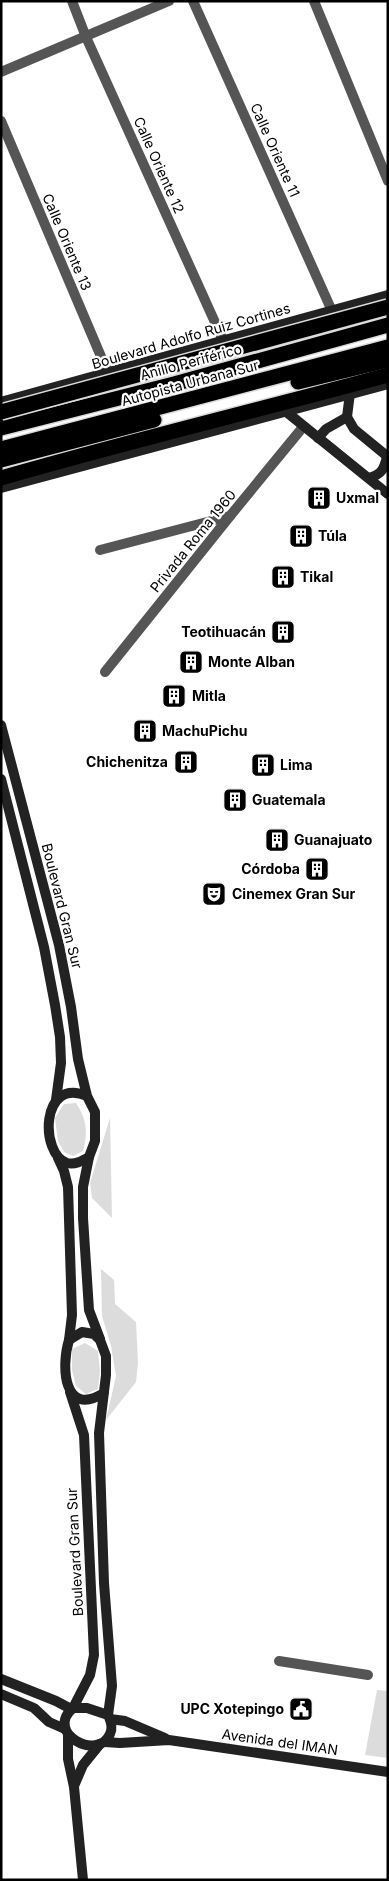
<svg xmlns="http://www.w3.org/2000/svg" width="389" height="1881" viewBox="0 0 389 1881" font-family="Inter,sans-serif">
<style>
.green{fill:#dcdcdc}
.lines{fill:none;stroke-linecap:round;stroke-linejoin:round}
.highway-casing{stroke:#dbdbdb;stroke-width:18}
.street{stroke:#555;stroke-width:10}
.secondary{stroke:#222;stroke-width:10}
.highway{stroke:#000;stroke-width:15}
.highway-bridge-casing{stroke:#dbdbdb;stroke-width:18;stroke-linecap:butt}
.highway-bridge{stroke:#000;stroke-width:15}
.labels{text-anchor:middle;stroke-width:4.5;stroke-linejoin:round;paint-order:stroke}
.street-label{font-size:14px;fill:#000;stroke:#fff}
.poi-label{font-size:14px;font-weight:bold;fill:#000;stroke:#fff;text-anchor:start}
</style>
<rect width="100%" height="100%" fill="#fff"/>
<g class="green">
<path d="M76,1103C87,1120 88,1132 83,1151L73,1156L64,1152L58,1141L55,1118L64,1104Z"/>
<path d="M110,1118L112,1218L92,1198L90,1183Z"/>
<path d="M101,1269L114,1280L115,1304L136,1322L138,1363L136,1382L106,1420L116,1376L111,1346L102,1316Z"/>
<path d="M85,1343L98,1351L100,1371L98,1389L86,1394L76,1386L72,1370V1349Z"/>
<path d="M377,1690L388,1691V1758L365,1755Z"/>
</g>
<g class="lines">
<g class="highway-casing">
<g id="highway">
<path d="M298,382L388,360"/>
<path d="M1,428L174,384L388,325"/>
<path d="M1,449L388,347"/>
<path d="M1,460L154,420"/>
<path d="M1,478C129,441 259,410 388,375"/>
</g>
</g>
<g class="street">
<path d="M72,1L86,37L223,340"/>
<path d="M193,1L332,311"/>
<path d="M314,1L388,181"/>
<path d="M1,72L169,1"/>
<path d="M1,121L108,373"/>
<path d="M100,550L230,516"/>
<path d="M105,672L230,516L303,427"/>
<path d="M279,1661L368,1675"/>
</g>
<g class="secondary">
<path d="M350,393L347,417L354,429L388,457"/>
<path d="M1,402L388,295"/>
<path d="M284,410L388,494"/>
<path d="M318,438L326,429L347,417"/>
<path d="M369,478C382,474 384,469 387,457"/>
<path d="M1,488L388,384"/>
<path d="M1,725L59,945L71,1007L78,1059L87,1096L95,1112V1141L89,1157C82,1161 75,1165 67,1163C40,1155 40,1076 87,1096"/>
<path d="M1,779L44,947L55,1005L60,1037L61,1063L56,1100"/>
<path d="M89,1157L83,1187V1218L89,1310L100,1339"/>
<path d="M58,1158L64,1171L68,1187L72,1315L69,1340"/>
<path d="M70,1392L84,1435L94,1655L90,1675L73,1708"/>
<path d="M104,1393C63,1418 61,1366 69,1340L82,1332L94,1334L100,1340L106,1356V1375L99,1433L104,1583L112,1686L108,1715"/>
<path d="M1,1679L56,1701L71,1709"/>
<path d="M1,1694L34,1708L49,1722L65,1729"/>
<path d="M73,1708H87L108,1715C111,1721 113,1728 110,1734C98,1762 44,1733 73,1708Z"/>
<path d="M110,1719L125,1721L165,1738"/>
<path d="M68,1735V1759L74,1787L83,1880"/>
<path d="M105,1742L120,1743L169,1740L388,1772"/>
<path d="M74,1786L83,1765L100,1744"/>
</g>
<use href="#highway" class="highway"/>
<g class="highway-bridge-casing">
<path id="highway-bridge" d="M1,412L388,307"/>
</g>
<use href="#highway-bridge" class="highway-bridge"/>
</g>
<defs>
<g id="building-square" transform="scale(1.25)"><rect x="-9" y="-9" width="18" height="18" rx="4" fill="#000" stroke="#fff"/><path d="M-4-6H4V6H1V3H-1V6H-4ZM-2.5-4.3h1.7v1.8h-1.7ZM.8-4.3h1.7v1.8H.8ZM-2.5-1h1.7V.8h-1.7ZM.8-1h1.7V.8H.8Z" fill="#fff"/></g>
<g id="theatre-square" transform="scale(1.25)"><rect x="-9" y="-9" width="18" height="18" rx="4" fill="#000" stroke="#fff"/><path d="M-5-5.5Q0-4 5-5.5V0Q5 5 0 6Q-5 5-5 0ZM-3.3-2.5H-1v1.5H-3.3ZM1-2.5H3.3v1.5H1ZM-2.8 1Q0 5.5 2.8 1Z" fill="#fff"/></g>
<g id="civic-square" transform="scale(1.25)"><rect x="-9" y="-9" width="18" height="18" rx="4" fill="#000" stroke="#fff"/><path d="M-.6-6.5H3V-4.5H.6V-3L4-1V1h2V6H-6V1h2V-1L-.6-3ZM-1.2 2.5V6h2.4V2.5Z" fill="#fff"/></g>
</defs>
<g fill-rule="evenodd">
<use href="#building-square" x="319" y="498"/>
<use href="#building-square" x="301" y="536"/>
<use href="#building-square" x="283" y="577"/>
<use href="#building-square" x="283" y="632"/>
<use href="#building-square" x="191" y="662"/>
<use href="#building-square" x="174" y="696"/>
<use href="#building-square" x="145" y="731"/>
<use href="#building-square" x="186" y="762"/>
<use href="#building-square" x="263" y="765"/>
<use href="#building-square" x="235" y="800"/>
<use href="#building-square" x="277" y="840"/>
<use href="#building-square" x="317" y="869"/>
<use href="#theatre-square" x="214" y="894"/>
<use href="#civic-square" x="301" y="1709"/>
</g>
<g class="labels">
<g class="street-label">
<text transform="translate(275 150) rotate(66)" y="5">Calle Oriente 11</text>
<text transform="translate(159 165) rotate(66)" y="5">Calle Oriente 12</text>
<text transform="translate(67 242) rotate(67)" y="5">Calle Oriente 13</text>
<text transform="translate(191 336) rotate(-16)" y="5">Boulevard Adolfo Ruiz Cortines</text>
<text transform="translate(191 362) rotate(-15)" y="5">Anillo Periférico</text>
<text transform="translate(190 383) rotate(-15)" y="5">Autopista Urbana Sur</text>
<text transform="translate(193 541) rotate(-51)" y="5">Privada Roma 1960</text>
<text transform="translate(62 906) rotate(76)" y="5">Boulevard Gran Sur</text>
<text transform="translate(75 1552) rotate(-93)" y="5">Boulevard Gran Sur</text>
<text transform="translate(280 1742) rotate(8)" y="5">Avenida del IMAN</text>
</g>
<g class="poi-label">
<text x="336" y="503">Uxmal</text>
<text x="318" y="541">Túla</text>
<text x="300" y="582">Tikal</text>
<text x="266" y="637" text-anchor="end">Teotihuacán</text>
<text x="208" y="667">Monte Alban</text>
<text x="192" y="701">Mitla</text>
<text x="162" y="736">MachuPichu</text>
<text x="168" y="767" text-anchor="end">Chichenitza</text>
<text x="280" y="770">Lima</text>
<text x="252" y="805">Guatemala</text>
<text x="294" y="845">Guanajuato</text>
<text x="300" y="874" text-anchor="end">Córdoba</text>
<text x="232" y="899">Cinemex Gran Sur</text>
<text x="284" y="1714" text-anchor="end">UPC Xotepingo</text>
</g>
</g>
<rect width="389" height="1881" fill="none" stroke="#000000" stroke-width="5"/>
</svg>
